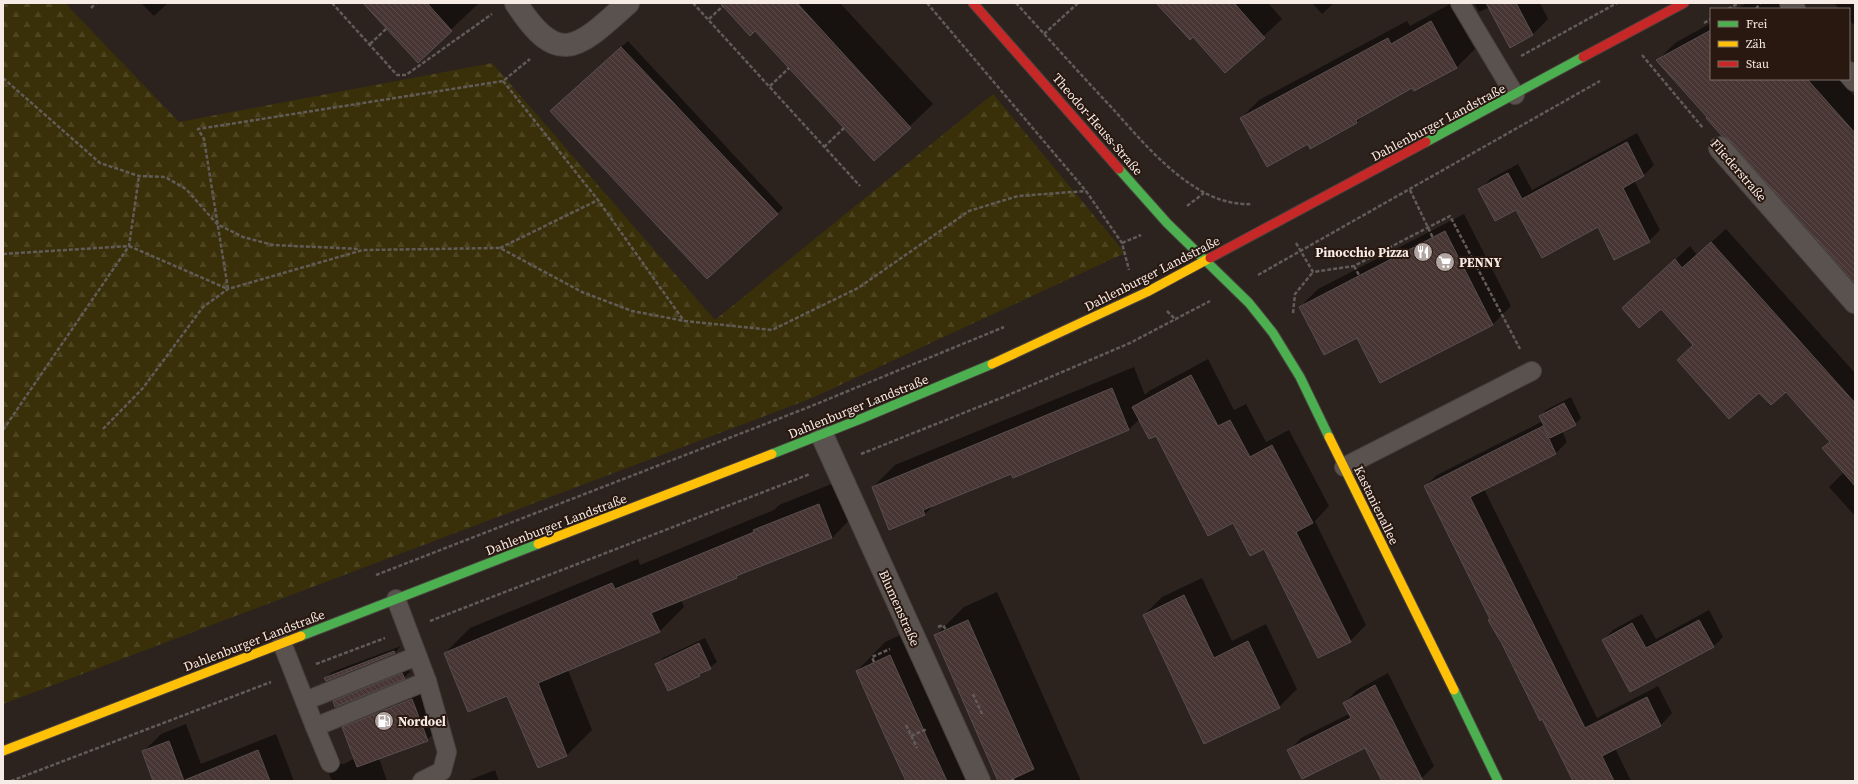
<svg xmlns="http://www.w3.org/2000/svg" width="1858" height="784" viewBox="0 0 1858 784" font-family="'Source Serif 4',serif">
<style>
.forest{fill:url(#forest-firs)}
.shadow{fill:#0007}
.building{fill:url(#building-back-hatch);stroke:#584f4d}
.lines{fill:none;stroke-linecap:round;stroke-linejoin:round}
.lane-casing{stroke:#49413e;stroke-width:20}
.street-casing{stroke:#49413e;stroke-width:24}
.fast-casing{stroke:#49413e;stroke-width:11}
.slow-casing{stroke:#49413e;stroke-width:11}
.jam-casing{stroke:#49413e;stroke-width:11}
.path{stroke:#625b58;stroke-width:2.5;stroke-dasharray:4 2;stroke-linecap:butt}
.lane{stroke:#59524f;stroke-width:18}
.street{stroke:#59524f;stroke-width:22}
.fast{stroke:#4caf50;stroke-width:9}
.slow{stroke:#ffc107;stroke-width:9}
.jam{stroke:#c62828;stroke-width:9}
.labels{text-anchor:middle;stroke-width:4;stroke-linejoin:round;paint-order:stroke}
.street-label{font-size:13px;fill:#f7ebe6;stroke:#281810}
.poi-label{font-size:13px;font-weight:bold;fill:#f7ebe6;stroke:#281810;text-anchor:start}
</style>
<defs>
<pattern id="forest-firs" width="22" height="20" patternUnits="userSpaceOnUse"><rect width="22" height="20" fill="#393009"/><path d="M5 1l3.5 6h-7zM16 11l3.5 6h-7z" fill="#4d4421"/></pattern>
<pattern id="building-back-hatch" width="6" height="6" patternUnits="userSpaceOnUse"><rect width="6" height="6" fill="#483634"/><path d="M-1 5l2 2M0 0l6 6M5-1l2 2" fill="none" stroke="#5a4a48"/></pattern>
</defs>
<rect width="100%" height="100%" fill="#2c231f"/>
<path class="forest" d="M3,3H65L179,122L492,63L715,320L993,94L1125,253L812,398L3,704Z"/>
<g class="shadow">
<path d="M141,3H168L154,16Z"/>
<path d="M364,3H479L418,61Z"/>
<path d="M722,3H840L933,104L874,160L755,30Z"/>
<path d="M1157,3H1268L1282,19L1225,72L1193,36Z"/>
<path d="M1312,3H1334L1322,14Z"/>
<path d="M1474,3H1540L1548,19L1533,34L1510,47L1490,7L1479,12Z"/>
<path d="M1747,3H1788L1793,9H1736Z"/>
<path d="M1834,3H1855V26L1849,20V9H1839Z"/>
<path d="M1450,4L1475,49L1457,67L1414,90L1412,87L1367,112L1357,122L1311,147L1308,143L1241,118L1259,100L1407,21L1410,26Z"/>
<path d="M1711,23V79H1839L1855,97V282L1658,60L1675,43Z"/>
<path d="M628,41L783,208L777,214L557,105Z"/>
<path d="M1637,133L1654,165L1644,175L1634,180L1660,230L1649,241L1598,226L1516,208L1480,190L1490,179L1518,164L1532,190Z"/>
<path d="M1464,214L1511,306L1493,324L1380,382L1357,337L1300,307L1318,289Z"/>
<path d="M1726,229L1855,373V516L1829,487L1844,472L1831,441L1786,391H1759L1694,344L1661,307L1623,308L1690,246L1697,255Z"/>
<path d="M1208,359L1234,410L1246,404L1266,442L1289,430L1329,506L1315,521L1366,625L1350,641L1264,548L1233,521L1157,434L1140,419L1128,430L1012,473L934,505L925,514L873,487L895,465L1134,367L1145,395L1149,391Z"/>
<path d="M1571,397L1581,418L1575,424L1562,431L1567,442L1556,453L1484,489L1597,718L1658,686L1672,713L1661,725L1615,748L1631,781H1574L1543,718L1540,719L1489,620L1491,618L1425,486L1437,475L1543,421L1540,416L1546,410Z"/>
<path d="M844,479L857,512L832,538L739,574L681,600L684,607L659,632L568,670L592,730L567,755L538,766L508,695L445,653L470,628L638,559L640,565L774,510L779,505Z"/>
<path d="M1202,578L1232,641L1266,624L1297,689L1279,707L1144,615L1162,597Z"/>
<path d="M997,592L1081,781H1000L935,636L964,607Z"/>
<path d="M1709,610L1723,637L1713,647L1630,691L1603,640L1613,630L1642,614L1656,639Z"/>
<path d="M918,627L988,781H907L857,671L885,642Z"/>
<path d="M705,638L717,662L700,675L657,664L663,658Z"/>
<path d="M401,646L395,653L325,678L332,672Z"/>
<path d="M409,668L410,672L404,678L334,701L340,695Z"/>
<path d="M1388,673L1434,766L1421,779L1417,781H1383L1366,746L1289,751L1301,738L1349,714L1344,703L1357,690Z"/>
<path d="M421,690L436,731L427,740L379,758L387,781H332L329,774L338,764H344L355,758L344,727L353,718Z"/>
<path d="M186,724L201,764L276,734L294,781H154L143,752L161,734Z"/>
<path d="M495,770L499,781H467Z"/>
</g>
<g class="building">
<path d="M363,3H427L452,31L418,63Z"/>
<path d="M720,3H797L911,128L874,161L755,31L750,36Z"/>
<path d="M1156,3H1234L1265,38L1225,73L1193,37L1190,40Z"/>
<path d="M1486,3H1516L1533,35L1510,48Z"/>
<path d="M1431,21L1457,68L1414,91L1412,88L1356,120L1357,123L1310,149L1308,144L1267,167L1240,118L1388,38L1391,44Z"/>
<path d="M1711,30V79H1807L1855,133V283L1729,140L1722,136L1706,118L1707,117L1656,60Z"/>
<path d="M621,47L778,214L707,279L550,111Z"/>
<path d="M1627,142L1644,176L1623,188L1650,242L1614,260L1598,227L1542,258L1516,210L1495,221L1478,189L1508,173L1522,199Z"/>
<path d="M1445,231L1493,325L1380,383L1357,338L1324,355L1299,307Z"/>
<path d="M1711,242L1855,403V486L1822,448L1830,442L1786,392L1771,405L1759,393L1729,419L1677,360L1693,345L1661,309L1639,328L1622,308L1675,259L1682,268Z"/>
<path d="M1191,375L1218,426L1230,420L1250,457L1272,445L1313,523L1296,532L1351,642L1318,658L1264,549L1250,556L1233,523L1208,536L1156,436L1149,439L1132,407Z"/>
<path d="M1112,388L1129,430L1013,478L1011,474L923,510L925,515L889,530L872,487Z"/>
<path d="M1564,403L1576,425L1550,438L1539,416Z"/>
<path d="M1543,426L1556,454L1470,497L1585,728L1647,697L1661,726L1602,756L1614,781H1573L1542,719L1540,721L1502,644L1488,620L1490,619L1424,486Z"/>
<path d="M819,504L832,538L736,576L737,578L651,613L660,632L538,683L567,756L538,768L507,696L468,712L444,653L612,583L615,589L754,532L753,530Z"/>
<path d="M1184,595L1214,658L1248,641L1280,708L1204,744L1143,615Z"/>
<path d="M968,620L1034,769L1008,781H998L934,635Z"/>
<path d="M1699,620L1714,647L1630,692L1602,640L1632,623L1646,648Z"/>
<path d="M699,643L711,669L699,674L700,676L668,691L655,664Z"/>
<path d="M394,651L395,653L326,681L324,678Z"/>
<path d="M890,655L929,742L947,781H906L884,734L856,671Z"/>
<path d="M402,673L405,679L335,707L333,701Z"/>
<path d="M1375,685L1423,781H1382L1365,748L1302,779L1287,750L1351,718L1343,703Z"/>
<path d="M412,699L428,741L357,767L342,727Z"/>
<path d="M169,741L184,781H153L142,751Z"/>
<path d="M258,750L270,781H185V780Z"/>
</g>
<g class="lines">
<g class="lane-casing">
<g id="lane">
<path d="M1460,3L1515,95"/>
<path d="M1344,467L1532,371"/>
<path d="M282,643L315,727L427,681L396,599"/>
<path d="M305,701L417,656"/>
<path d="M315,727L330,763"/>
<path d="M422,781L442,771L447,752L427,681"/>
</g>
</g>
<g class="street-casing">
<g id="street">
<path d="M516,3C559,70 579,47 628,3"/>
<path d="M1791,3L1794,9"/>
<path d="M1849,73L1855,80"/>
<path d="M1720,148L1855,302"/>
<path d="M822,435L979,781"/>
</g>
</g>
<g class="fast-casing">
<g id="fast">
<path d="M1426,142L1583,57"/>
<path d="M1119,169L1167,223L1249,303L1273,333L1300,377L1329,437"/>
<path d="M772,454L863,418L992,364"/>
<path d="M301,636L538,544"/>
<path d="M1454,690L1498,781"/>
</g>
</g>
<g class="slow-casing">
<g id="slow">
<path d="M992,364L1147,292L1210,258"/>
<path d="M1329,437L1454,690"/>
<path d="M538,544L772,454"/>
<path d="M3,751L301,636"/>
</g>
</g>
<g class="jam-casing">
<g id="jam">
<path d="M973,3L1119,169"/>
<path d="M1583,57L1684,3"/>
<path d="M1210,258L1426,142"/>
</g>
</g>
<g class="path">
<path d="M332,3L397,75H406L492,14"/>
<path d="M693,3L860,186"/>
<path d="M927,3L1086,191L1122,243L1129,270"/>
<path d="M1016,3C1048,38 1080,74 1113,109C1140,139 1168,173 1205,193C1218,200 1236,205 1251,204"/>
<path d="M91,8L96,3"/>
<path d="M1728,9L1739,3"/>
<path d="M1756,9L1760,3"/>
<path d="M709,19L723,6"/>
<path d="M1704,23L1711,19"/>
<path d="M1044,34L1078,3"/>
<path d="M370,44L386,29"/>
<path d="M1642,55L1703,128"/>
<path d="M1521,56L1617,3"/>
<path d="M3,78L100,163L139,176L165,177L186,189L217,224L243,237L273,245L360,249"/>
<path d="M503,81L598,200L684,321"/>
<path d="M770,86L789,68"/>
<path d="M824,147L844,128"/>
<path d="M1410,190L1433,238"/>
<path d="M1187,206L1204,193"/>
<path d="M1122,243L1141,235"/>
<path d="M1296,243L1313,272L1354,266L1450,216L1520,349"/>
<path d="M500,248L598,200"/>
<path d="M3,254L129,246L228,289"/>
<path d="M1354,266L1359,275"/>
<path d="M1258,275L1600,81"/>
<path d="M228,289L204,139L198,129L503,81L530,59"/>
<path d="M1167,311L1176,320"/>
<path d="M1293,313L1295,294L1313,272"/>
<path d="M103,429L143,388L203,307L228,289L363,250L500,248L582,292L632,311L685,321L772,330L858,288L969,211L1018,196L1086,191"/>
<path d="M3,430L129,246L139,176"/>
<path d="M861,454L1006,396L1130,343L1210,301"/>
<path d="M376,575L809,407L1004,327"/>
<path d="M430,621L810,474"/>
<path d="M938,627L943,625L946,630"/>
<path d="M874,662L872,657L890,649"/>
<path d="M316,664L385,638"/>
<path d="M973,694L983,716"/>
<path d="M906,725L917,748"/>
<path d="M911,736L927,729"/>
<path d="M1013,779V781"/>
<path d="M11,781L271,682"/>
</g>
<use href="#lane" class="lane"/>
<use href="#street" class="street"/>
<use href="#fast" class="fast"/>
<use href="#slow" class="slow"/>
<use href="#jam" class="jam"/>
</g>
<defs>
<g id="restaurant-disc" transform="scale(1)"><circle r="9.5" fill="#b0a5a0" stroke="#281810"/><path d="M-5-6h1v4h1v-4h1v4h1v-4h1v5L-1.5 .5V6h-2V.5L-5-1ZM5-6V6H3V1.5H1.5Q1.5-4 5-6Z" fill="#fff"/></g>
<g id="supermarket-disc" transform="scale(1)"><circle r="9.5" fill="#b0a5a0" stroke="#281810"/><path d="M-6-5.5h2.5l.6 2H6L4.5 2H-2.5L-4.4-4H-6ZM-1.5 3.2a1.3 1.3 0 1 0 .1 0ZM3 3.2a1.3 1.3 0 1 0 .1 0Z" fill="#fff"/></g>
<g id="fuel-disc" transform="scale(1)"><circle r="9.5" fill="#b0a5a0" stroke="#281810"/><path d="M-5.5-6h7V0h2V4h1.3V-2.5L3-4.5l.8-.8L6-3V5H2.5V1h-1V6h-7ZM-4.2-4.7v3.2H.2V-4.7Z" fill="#fff"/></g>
</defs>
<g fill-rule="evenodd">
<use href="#restaurant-disc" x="1423" y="252"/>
<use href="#supermarket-disc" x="1445" y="262"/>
<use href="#fuel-disc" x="384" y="721"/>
</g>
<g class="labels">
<g class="street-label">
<text transform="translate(1438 122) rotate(-28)" y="5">Dahlenburger Landstraße</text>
<text transform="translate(1098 124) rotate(49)" y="5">Theodor-Heuss-Straße</text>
<text transform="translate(1739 170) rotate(49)" y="5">Fliederstraße</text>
<text transform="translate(1152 273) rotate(-27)" y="5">Dahlenburger Landstraße</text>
<text transform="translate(858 406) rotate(-22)" y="5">Dahlenburger Landstraße</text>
<text transform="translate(1377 505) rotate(64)" y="5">Kastanienallee</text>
<text transform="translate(556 524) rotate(-21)" y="5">Dahlenburger Landstraße</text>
<text transform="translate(900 608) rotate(66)" y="5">Blumenstraße</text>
<text transform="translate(254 640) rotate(-21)" y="5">Dahlenburger Landstraße</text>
</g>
<g class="poi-label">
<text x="1409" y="257" text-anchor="end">Pinocchio Pizza</text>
<text x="1459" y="267">PENNY</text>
<text x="398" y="726">Nordoel</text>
</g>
</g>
<rect width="1858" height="784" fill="none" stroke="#f7ebe6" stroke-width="8"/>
<rect x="1710" y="8" width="140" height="72" fill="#281810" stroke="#7b6c66"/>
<rect x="1718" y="21" width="20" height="6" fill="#4caf50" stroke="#7b6c66"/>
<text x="1746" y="28" font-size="12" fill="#f7ebe6">Frei</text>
<rect x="1718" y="41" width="20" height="6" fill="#ffc107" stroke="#7b6c66"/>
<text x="1746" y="48" font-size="12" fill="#f7ebe6">Zäh</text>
<rect x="1718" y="61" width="20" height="6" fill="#c62828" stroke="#7b6c66"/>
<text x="1746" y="68" font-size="12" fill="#f7ebe6">Stau</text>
</svg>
